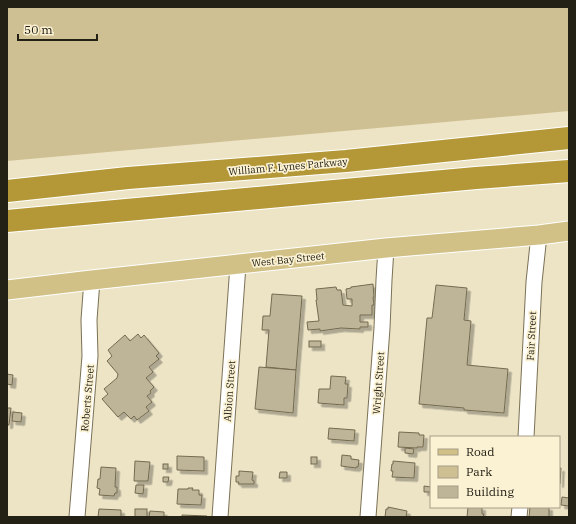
<svg xmlns="http://www.w3.org/2000/svg" width="576" height="524" viewBox="0 0 576 524" font-family="'IBM Plex Serif',serif">
<style>
.green{fill:#cfc093}
.building{fill:#beb599;stroke:#736a50;filter:url(#shadow)}
.lines{fill:none;stroke-linecap:round;stroke-linejoin:round}
.minor-casing{stroke:#7a7156;stroke-width:17}
.major-casing{stroke:#fff;stroke-width:21}
.highway-casing{stroke:#fff;stroke-width:24}
.minor{stroke:#fff;stroke-width:15}
.major{stroke:#d2c187;stroke-width:19}
.highway{stroke:#b49837;stroke-width:22}
.labels{text-anchor:middle;stroke-width:3.5;stroke-linejoin:round;paint-order:stroke}
.street-label{font-size:10px;fill:#232015;stroke:#fbf1d3}
</style>
<defs>
<filter id="shadow"><feDropShadow dx="3.5" dy="3.5" stdDeviation="0" flood-color="#0004"/></filter>
</defs>
<rect width="100%" height="100%" fill="#ede4c6"/>
<path class="green" d="M7,7H569V111L7,161Z"/>
<g class="building">
<path d="M373,284L374,297H373L374,305H372V315H360V322H368V327H360V329L341,328L320,331V329L308,330L307,322L319,321L316,300H317L316,289L336,287L337,290H341L343,305L352,306V299H347L346,289L351,288V287Z"/>
<path d="M436,285L467,288L464,320L471,321L467,365L508,369L504,413L464,410V408L419,404L427,318H432Z"/>
<path d="M272,294L302,296L296,370L266,367L269,330H262L263,316H270Z"/>
<path d="M138,334L141,338L144,335L159,353L156,356L159,359L149,367L153,372L146,378L154,387L150,391L151,393L147,396L152,402L146,407L149,411L137,420L134,416L131,419L124,412L118,417L102,399L108,394L104,389L117,378L118,374L107,361L112,356L108,350L125,335L130,341Z"/>
<rect x="309" y="341" width="12" height="6"/>
<path d="M259,367L296,370L293,413L255,409Z"/>
<path d="M7,374L13,375L12,385L7,384Z"/>
<path d="M331,376L346,377L345,384H348L347,398H344V405L318,403L319,389H330Z"/>
<path d="M7,408H11L9,425H7Z"/>
<path d="M13,412L22,413L21,422L12,421Z"/>
<path d="M329,428L355,430L354,441L328,439Z"/>
<path d="M399,432L419,433V435H424L423,447H417V448L398,447Z"/>
<path d="M405,448L414,449L413,454L405,453Z"/>
<path d="M342,455L351,456V459L359,460L358,467H356V468L341,466Z"/>
<path d="M177,456L204,457V471L177,470Z"/>
<rect x="311" y="457" width="6" height="7"/>
<path d="M135,461L150,462L148,481H134Z"/>
<path d="M393,461L415,463L414,478L392,477L393,471H391L392,464H393Z"/>
<rect x="163" y="464" width="5" height="5"/>
<path d="M101,467L116,468L115,487H117V493H115L114,496L99,495L100,489L97,488L98,479H100Z"/>
<path d="M559,468H561L560,484H559Z"/>
<path d="M239,471L253,472L252,480L254,481V484H238L239,482H236V476H239Z"/>
<path d="M280,472H287V478H279Z"/>
<path d="M163,477H169L168,482H163Z"/>
<path d="M136,485H144L143,494L135,493Z"/>
<path d="M424,486L431,487V492H424Z"/>
<path d="M188,488H193L192,490H199V495H202L201,505L177,504L178,489H188Z"/>
<path d="M562,497L569,498V506L561,505Z"/>
<path d="M388,507L407,511L406,517H385L386,509H388Z"/>
<path d="M468,507H482V514H484L483,517H467Z"/>
<path d="M530,507H549V517H529Z"/>
<path d="M99,509L121,510V517H98Z"/>
<rect x="135" y="509" width="12" height="8"/>
<path d="M150,511L164,512V517H149Z"/>
<path d="M182,515L207,516V517H182Z"/>
</g>
<g class="lines">
<g class="minor-casing">
<g id="minor">
<path d="M526,437L534,282L539,235"/>
<path d="M77,517L90,356L89,320L92,280"/>
<path d="M220,517L238,265"/>
<path d="M368,517L382,328L384,280L386,248"/>
<path d="M519,517L520,507"/>
</g>
</g>
<g class="major-casing">
<path id="major" d="M7,290L92,280L386,248L539,235L569,231"/>
</g>
<g class="highway-casing">
<g id="highway">
<path d="M7,191L128,178L346,161L569,138"/>
<path d="M7,221L476,178L569,171"/>
</g>
</g>
<use href="#minor" class="minor"/>
<use href="#major" class="major"/>
<use href="#highway" class="highway"/>
</g>
<g class="labels">
<g class="street-label">
<text transform="translate(288 166) rotate(-5)" y="4">William F. Lynes Parkway</text>
<text transform="translate(288 259) rotate(-6)" y="4">West Bay Street</text>
<text transform="translate(531 336) rotate(-87)" y="4">Fair Street</text>
<text transform="translate(378 383) rotate(-86)" y="4">Wright Street</text>
<text transform="translate(229 391) rotate(-86)" y="4">Albion Street</text>
<text transform="translate(87 398) rotate(-85)" y="4">Roberts Street</text>
</g>
</g>
<rect width="576" height="524" fill="none" stroke="#232015" stroke-width="16"/>
<rect x="430" y="436" width="130" height="72" fill="#fbf1d3" stroke="#a59d87"/>
<rect x="438" y="449" width="20" height="6" fill="#d2c187" stroke="#a59d87"/>
<text x="466" y="456" font-size="12" fill="#232015">Road</text>
<rect x="438" y="466" width="20" height="12" fill="#cfc093" stroke="#a59d87"/>
<text x="466" y="476" font-size="12" fill="#232015">Park</text>
<rect x="438" y="486" width="20" height="12" fill="#beb599" stroke="#a59d87"/>
<text x="466" y="496" font-size="12" fill="#232015">Building</text>
<path d="M18 34v6h79v-6" fill="none" stroke="#232015" stroke-width="2"/>
<text x="24" y="34" font-size="12" fill="#232015" stroke="#fbf1d3" stroke-width="3" paint-order="stroke">50 m</text>
</svg>
